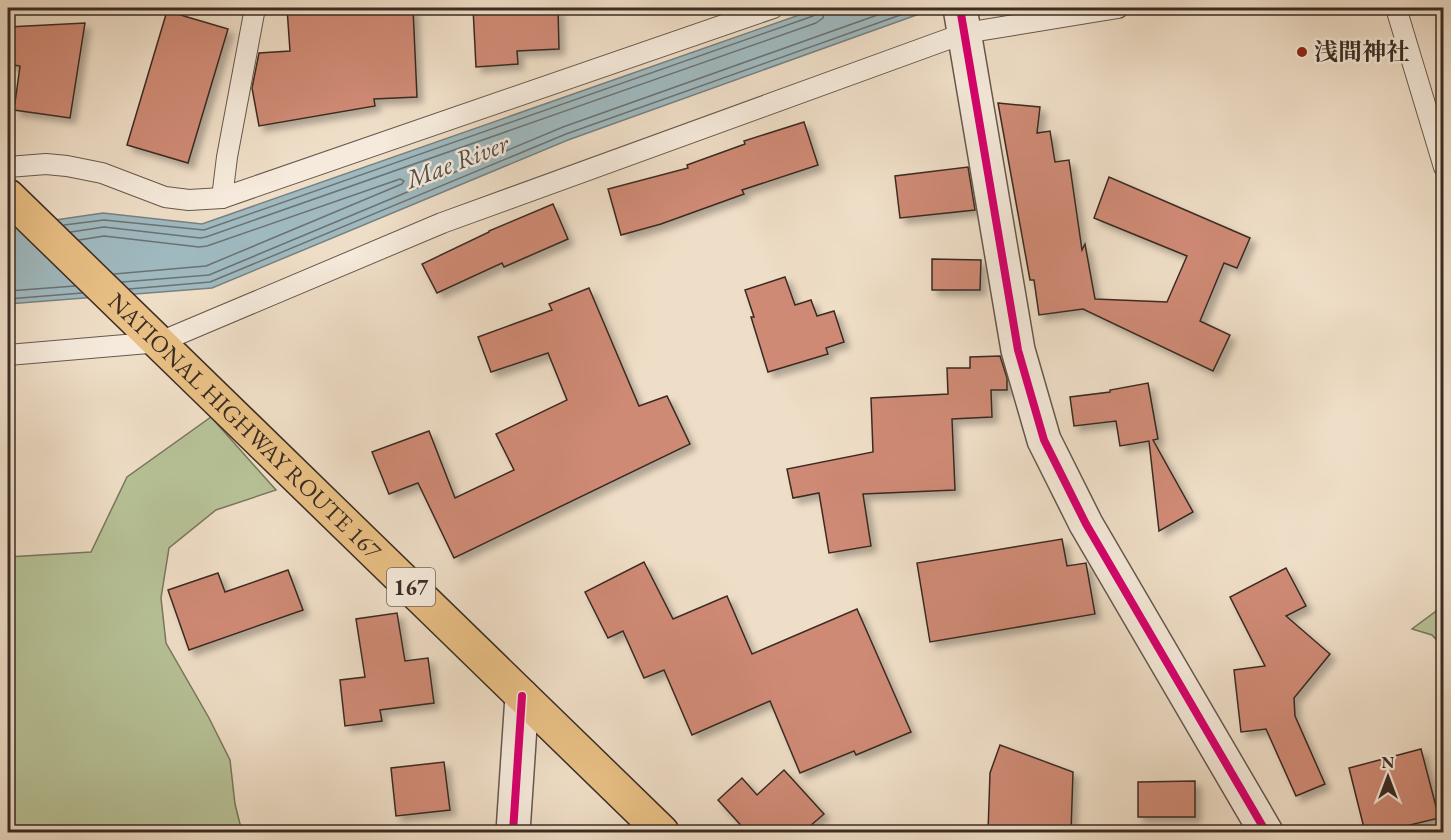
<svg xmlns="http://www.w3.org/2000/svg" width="1451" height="840" viewBox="0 0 1451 840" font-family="'EB Garamond','Noto Serif JP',serif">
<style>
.green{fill:#b7c297;stroke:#78775e;stroke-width:1.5}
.water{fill:#9fb9bf;stroke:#778181;stroke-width:1.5}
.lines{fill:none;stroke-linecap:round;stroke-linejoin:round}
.shore{stroke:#6c7272;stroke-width:1.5}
.building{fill:#cf8a75;stroke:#3a2c24;stroke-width:1.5;filter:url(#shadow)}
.lane-casing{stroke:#67584d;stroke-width:22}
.street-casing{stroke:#67584d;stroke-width:36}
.highway-casing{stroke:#3a2c24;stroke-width:36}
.lane{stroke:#f5eadb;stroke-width:20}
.street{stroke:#f5eadb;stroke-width:33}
.highway{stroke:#e8bf84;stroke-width:33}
.cycleway-casing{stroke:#f5eadb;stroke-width:11}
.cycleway{stroke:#d6006c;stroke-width:8}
.poi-dot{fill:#8f2418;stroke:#f5eadb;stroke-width:2}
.labels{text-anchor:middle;stroke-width:5;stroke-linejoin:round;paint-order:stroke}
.shield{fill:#f5eadb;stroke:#72655b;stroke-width:1.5}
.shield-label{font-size:22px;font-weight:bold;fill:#3a2c24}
.poi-label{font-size:24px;font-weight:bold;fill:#3a2c24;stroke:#f5eadb;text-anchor:start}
.street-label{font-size:24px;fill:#3a2c24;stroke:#f5eadb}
.water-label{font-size:26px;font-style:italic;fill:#534f4b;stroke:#f5eadb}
</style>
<defs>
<filter id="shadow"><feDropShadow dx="5.5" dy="5.5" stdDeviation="3" flood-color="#0004"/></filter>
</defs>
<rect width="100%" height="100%" fill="#efdec7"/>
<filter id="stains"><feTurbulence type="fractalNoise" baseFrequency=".00333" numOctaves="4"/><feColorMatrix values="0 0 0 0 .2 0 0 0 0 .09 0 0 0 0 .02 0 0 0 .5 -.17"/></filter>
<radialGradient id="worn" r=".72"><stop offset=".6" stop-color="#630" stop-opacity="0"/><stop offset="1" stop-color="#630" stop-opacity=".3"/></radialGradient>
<g class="green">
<path d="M211,417L276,490L216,510L169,548L161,598L166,643L209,718L230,760L235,804L242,832H8V557L91,552L127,477Z"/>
<path d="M1443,606V647L1432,635L1412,629Z"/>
</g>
<path class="water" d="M819,8H976L922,13L568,140L212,288L8,304V227L103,213L202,224Z"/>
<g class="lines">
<g class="shore">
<path d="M64,225L104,220L204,230L813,16L817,13L818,8"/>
<path d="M71,232L104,227L200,238L206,237L816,23L823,18L825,8"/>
<path d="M79,240L104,236L199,247L207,246L400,179L404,181L402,184L206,266L114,274"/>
<path d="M122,282L209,275L563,127L897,8"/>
<path d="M129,289L210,282L566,134L920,8"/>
<path d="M8,291L75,286"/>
<path d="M8,299L82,293"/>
</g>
</g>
<g class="building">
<path d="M287,8H413L417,97L374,99L375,106L259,126L252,88L259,53L290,51Z"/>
<path d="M473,8H558L559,49L517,51L518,64L476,67Z"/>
<path d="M167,11L228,29L188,163L127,145Z"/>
<path d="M85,23L70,118L14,110L20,66L8,64V27Z"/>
<path d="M998,103L1040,107L1037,133L1050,131L1055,162L1069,160L1082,250L1085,244L1095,299L1167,302L1187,256L1094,218L1109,177L1250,238L1237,268L1224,263L1200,321L1230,335L1213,371L1083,309L1039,315L1034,280H1030Z"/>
<path d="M804,122L818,165L742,190L744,194L661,224L621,235L608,189L688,168L687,165L745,144L744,141Z"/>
<path d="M968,167L975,210L900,218L895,176Z"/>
<path d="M553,204L568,239L504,267L502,263L437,293L422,264L489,232V231Z"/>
<path d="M932,259L981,260L980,290H932Z"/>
<path d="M785,277L795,305L811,300L817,316L834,311L844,342L826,348L828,354L768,372L751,317H754L745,290Z"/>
<path d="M589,288L639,406L667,396L690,444L454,558L418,483L389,494L372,452L429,431L455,498L514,470L496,434L567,400L548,353L491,372L478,337L552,310L549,304Z"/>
<path d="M1000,356L1007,378V390H991L992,417L952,419L955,490L863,494L871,546L829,553L819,493L793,498L787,469L873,452L871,398L948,394L947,368H970V357Z"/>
<path d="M1148,383L1158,439L1153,440L1193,512L1159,531L1149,441L1120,446L1116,421L1074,426L1070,397L1110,392V390Z"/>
<path d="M1062,539L1067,566L1086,563L1095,614L930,642L917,563Z"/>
<path d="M644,562L673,619L727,596L752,654L857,609L911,732L856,755L854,751L800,773L770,701L692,735L664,670L644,678L623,631L608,638L585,592Z"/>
<path d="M1286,568L1306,606L1286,616L1330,654L1294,698L1295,716L1325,784L1296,796L1266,729L1241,732L1234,670L1265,666L1230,597Z"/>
<path d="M288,570L303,610L189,650L168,590L218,573L225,592Z"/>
<path d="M397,613L405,661L428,658L434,703L380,710L382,721L345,726L340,680L365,677L356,619Z"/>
<path d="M1000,745L1073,772L1071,832H988L990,773Z"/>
<path d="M1421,749L1439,818L1381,832H1365L1349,768Z"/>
<path d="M444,762L450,810L396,816L391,768Z"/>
<path d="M784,770L824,814L803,832H747L718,800L742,778L757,795Z"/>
<path d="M1195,781V817H1138V782Z"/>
</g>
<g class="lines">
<g class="lane-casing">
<g id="lane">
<path d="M1396,8L1444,167"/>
<path d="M8,167L46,164L67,166L102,173L165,197L189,200L222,198L773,8"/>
<path d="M222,198L227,157L255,8"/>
<path d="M8,355L160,342L442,223L965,33L1118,8"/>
</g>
</g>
<g class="street-casing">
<g id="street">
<path d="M960,8L1018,350L1044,440L1086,524L1266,832"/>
<path d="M513,832L522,696"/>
</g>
</g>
<g class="highway-casing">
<g id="highway">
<path id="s1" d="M8,196L662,832"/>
</g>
</g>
<use href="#lane" class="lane"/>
<use href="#street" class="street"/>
<use href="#highway" class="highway"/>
<g class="cycleway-casing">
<g id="cycleway">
<path d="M960,8L1018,350L1044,440L1086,524L1266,832"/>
<path d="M513,832L522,696"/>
</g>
</g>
<use href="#cycleway" class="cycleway"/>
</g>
<circle class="poi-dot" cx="1302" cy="52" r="6"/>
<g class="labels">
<rect class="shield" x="387" y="568" width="48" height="38" rx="4.5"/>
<g class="shield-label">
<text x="411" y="595">167</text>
</g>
<g class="poi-label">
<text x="1314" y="60">浅間神社</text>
</g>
<g class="street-label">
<text dy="8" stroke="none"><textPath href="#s1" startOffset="330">NATIONAL HIGHWAY ROUTE 167</textPath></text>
</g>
<g class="water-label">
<text transform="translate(457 161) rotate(-21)" y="9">Mae River</text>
</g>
</g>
<rect width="1451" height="840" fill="none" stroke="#efdec7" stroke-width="30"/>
<rect x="9" y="9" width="1433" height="822" fill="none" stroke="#3a2c24" stroke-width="3"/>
<rect x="15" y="15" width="1421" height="810" fill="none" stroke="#3a2c24" stroke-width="1.5"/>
<g transform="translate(1388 777)" stroke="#f5eadb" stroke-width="4.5" paint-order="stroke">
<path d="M0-4.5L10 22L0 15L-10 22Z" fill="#3a2c24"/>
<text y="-9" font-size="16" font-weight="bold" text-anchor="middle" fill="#3a2c24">N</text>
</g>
<rect width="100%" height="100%" filter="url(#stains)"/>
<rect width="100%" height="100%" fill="url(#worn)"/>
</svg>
